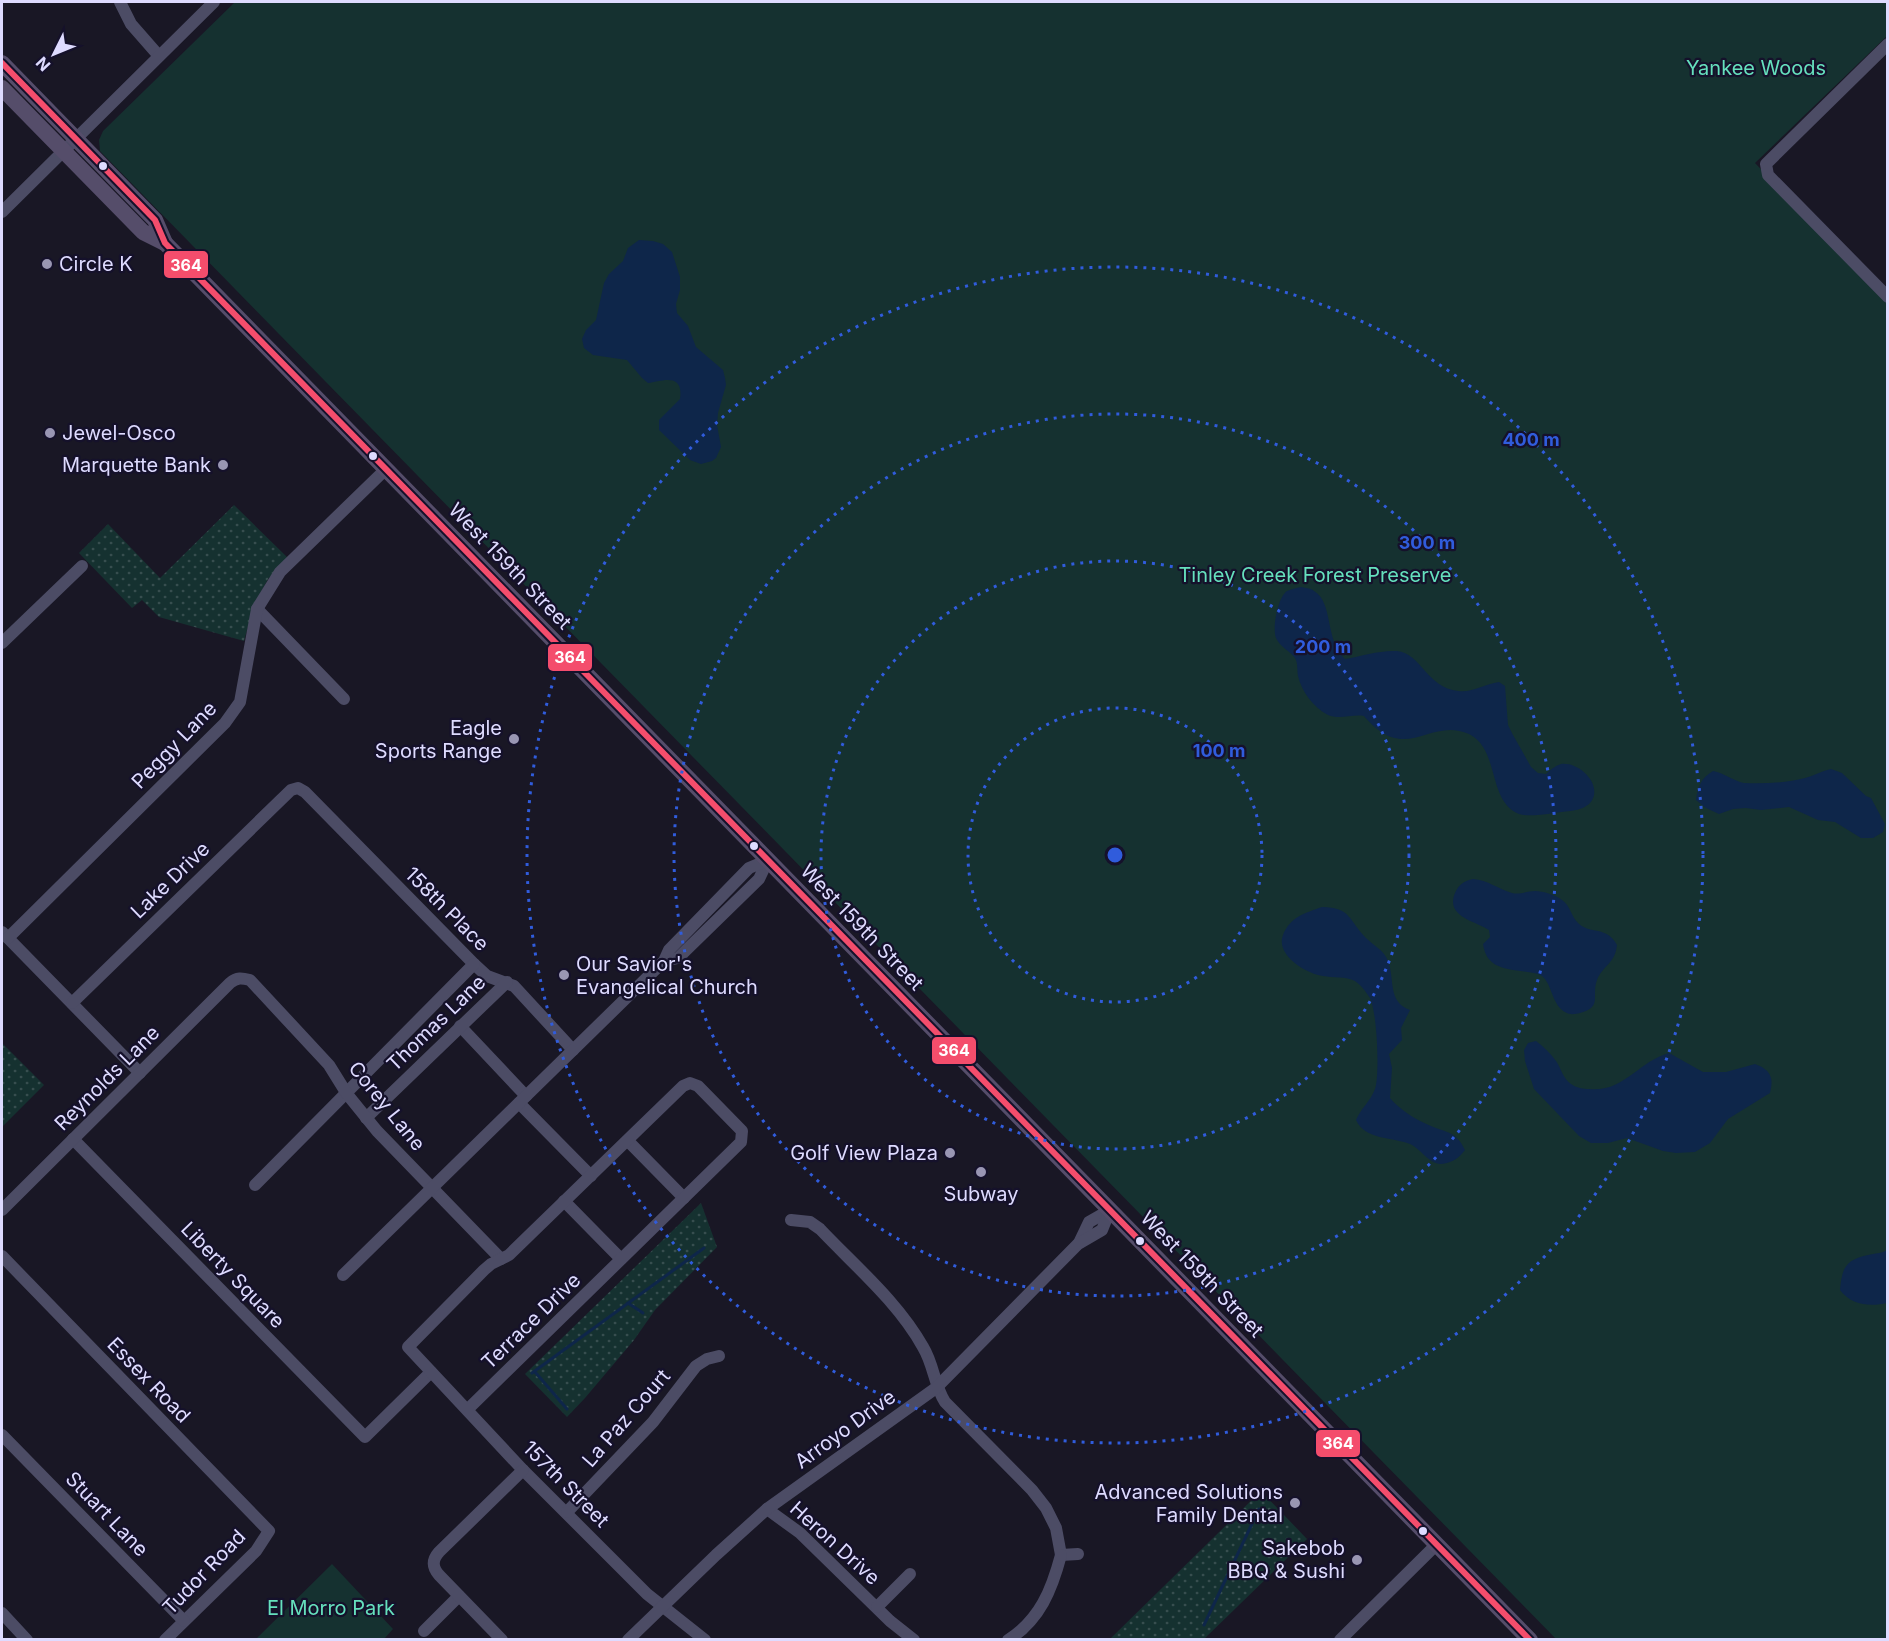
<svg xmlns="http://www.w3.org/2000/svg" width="1889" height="1641" viewBox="0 0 1889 1641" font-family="Inter,sans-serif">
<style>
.grass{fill:url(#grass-dots)}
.park{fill:#153130}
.water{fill:#0e264a}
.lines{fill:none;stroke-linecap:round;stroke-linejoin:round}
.stream{stroke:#0e264a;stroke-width:3}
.minor{stroke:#4c4c65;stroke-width:12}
.major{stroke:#554d6a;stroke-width:16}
.bus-1-casing{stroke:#15112b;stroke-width:10}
.bus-1{stroke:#f44d6c;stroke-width:6}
.ring{fill:none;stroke:#305cdc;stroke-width:3;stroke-dasharray:3 6}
.bus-dot{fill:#dedbff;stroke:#15112b;stroke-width:2}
.poi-dot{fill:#9996b3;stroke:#15112b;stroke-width:2}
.labels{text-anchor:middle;stroke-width:4.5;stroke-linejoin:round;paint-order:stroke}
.park-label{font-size:20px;fill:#65e0bd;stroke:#15112b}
.poi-label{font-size:20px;fill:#dedbff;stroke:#15112b;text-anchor:end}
.street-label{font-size:20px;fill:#dedbff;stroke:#15112b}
.centre{fill:#305cdc;stroke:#15112b;stroke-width:3}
.ring-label{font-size:18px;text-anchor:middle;font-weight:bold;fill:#305cdc;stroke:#15112b;stroke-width:4.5;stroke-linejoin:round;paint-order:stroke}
.line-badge{stroke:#15112b;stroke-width:2}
.badge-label{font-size:16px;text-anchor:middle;font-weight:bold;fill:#fff}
</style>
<defs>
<pattern id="grass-dots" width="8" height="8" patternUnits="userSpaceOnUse" patternTransform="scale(1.5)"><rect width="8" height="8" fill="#153130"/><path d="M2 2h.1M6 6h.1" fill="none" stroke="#374e4f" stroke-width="1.8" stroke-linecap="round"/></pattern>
</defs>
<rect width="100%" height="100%" fill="#191725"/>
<g class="grass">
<path d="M234,505L288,558L268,579L254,605L244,641L159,617L142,600L132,608L79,553L108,524L160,578Z"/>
<path d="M2,1043L44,1085L2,1127Z"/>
<path d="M701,1203L717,1247L655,1310L634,1340L585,1398L567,1417L525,1374Z"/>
<path d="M1261,1491L1307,1539L1204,1639H1113L1111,1638Z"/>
</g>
<g class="park">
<path d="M235,2H1887V36L1755,163L1887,299V1639H1556L100,151L99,140L103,131Z"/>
<path d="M332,1564L393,1629L384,1639H256Z"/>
</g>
<g class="water">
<path d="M639,240L653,241L663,244L672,252L680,277V290L676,304L677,313L688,326L696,347L723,370L725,378L726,385L718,413L717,425L721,447L716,458L712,461L701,464L690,460L659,430V420L680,399C684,371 660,382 648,383L642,378L627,360L593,355L584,348L582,339L586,330L596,320L604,283L609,274L623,261L628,248Z"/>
<path d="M1301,587C1305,588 1311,588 1314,591C1334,603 1324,639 1345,659C1362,656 1380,650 1397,651C1421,653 1427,688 1458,691C1473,693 1484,684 1499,682L1505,686L1508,725L1513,735L1531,767L1538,773L1546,774C1550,770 1555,766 1561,764C1577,762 1597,779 1594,795C1592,806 1580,810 1570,811C1557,812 1531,818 1519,814C1487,801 1500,749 1469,734C1429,716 1406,766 1364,716C1352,714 1340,720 1328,715C1313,707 1302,692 1298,676C1297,670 1298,663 1295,658C1290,651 1279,646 1276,638C1272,628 1278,597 1287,591C1291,589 1297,588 1301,587Z"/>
<path d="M1831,769L1842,773L1866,796L1871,798L1885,824L1883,832L1873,838H1861L1835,822L1818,820L1789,807L1761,810L1746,808L1733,809L1719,814L1706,808L1696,800C1698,786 1701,778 1713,771C1724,773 1736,782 1744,783C1763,784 1786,783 1805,778C1814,776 1821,771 1831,769Z"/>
<path d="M1473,879C1488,880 1498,889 1512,893C1520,895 1527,891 1535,891C1543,891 1556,895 1562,900C1570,905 1571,916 1578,923C1590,935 1606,925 1617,945C1615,964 1603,965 1597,980C1591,996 1603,1007 1580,1013C1577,1014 1570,1015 1567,1013C1550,1006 1553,979 1538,974C1516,968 1487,974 1483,944L1490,937L1489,930C1476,921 1445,917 1455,893C1459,884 1464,881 1473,879Z"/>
<path d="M1322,907C1351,907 1349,921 1366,938C1374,946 1384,950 1388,961C1395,978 1387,1002 1410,1010L1401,1028L1402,1040L1389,1054L1392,1068L1390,1098C1400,1110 1416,1120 1431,1126C1447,1133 1456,1131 1465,1150C1459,1158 1452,1163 1441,1164C1429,1164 1421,1149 1410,1144C1392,1137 1365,1140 1356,1120C1361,1108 1370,1102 1375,1089C1380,1074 1377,1012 1370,998C1366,992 1361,985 1355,981C1346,976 1333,978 1323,976C1307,974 1275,955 1283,935C1290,917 1305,913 1322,907Z"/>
<path d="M1536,1041C1544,1047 1550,1053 1556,1061C1561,1068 1563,1079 1571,1084C1576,1088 1584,1089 1589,1089C1623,1093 1639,1061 1669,1053L1703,1072H1726L1755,1064C1771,1070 1774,1078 1770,1093L1728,1119L1710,1143L1695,1152L1676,1153L1663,1151L1627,1138L1608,1143H1591L1579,1136L1534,1089L1525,1061L1524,1050L1528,1043Z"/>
<path d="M1887,1250V1303C1870,1307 1851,1305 1840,1290C1842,1268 1845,1260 1868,1255C1875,1253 1881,1254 1887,1250Z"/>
</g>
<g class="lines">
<g class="stream">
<path d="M628,1303L643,1313"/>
<path d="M535,1372L567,1409"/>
<path d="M532,1373L704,1248"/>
<path d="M1204,1625L1259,1509"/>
</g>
<g class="minor">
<path d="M120,2L131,24L159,56"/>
<path d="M1888,44L1766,164L1768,175L1888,297"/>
<path d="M2,212L214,2"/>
<path d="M257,609L344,699"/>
<path d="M2,643L82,566"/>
<path d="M2,932L140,1073"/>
<path d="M8,938L225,723L240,702L257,609L280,572L386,469"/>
<path d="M664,961L678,958L759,879L768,860"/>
<path d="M72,1003L291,790L298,788L305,792L474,964L487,976L514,986L573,1050"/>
<path d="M460,1026L526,1096"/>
<path d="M519,1103L591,1176"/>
<path d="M366,1118L507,982"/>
<path d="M73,1139L365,1437L431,1372"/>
<path d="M628,1141L684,1198"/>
<path d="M255,1185L474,964"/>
<path d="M564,1201L621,1259"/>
<path d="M2,1210L230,983C237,977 242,978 250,980L329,1065L347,1094L377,1131L501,1259"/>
<path d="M791,1220L810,1222L820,1229C855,1266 898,1302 923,1347C934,1365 934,1385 945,1402L1032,1490L1046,1508L1056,1528L1061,1555L1078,1554"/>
<path d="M1079,1243L1089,1222L1110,1210"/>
<path d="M2,1256L269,1531L256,1551L165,1640"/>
<path d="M343,1275L664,961L669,950L749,868L768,860"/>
<path d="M467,1410L741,1142L742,1131L698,1086L690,1083L683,1086L509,1255L491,1264L484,1270L408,1347L523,1470L647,1594L705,1640"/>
<path d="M2,1435L184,1621"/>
<path d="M767,1509L800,1533L890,1621L914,1640"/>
<path d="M567,1512L653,1422L696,1366L707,1359L719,1356"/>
<path d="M877,1607L910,1574"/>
<path d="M2,1613L27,1640"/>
<path d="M424,1631L459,1596"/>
<path d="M502,1640L439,1575C432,1567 432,1560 439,1552L523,1470"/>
<path d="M628,1640L716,1555L767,1509L936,1388L1078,1244L1102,1230L1110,1210"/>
<path d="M1008,1640C1040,1620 1052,1589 1061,1555"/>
<path d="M1340,1640L1436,1545"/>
</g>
<g class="major">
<path d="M2,63L155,220L165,243"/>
<path d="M2,88L143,232L165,243L1530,1640"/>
</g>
<g class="bus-1-casing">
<path id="bus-1" d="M2,63L155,220L165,243L1530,1640"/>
</g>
<use href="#bus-1" class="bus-1"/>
</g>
<g class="ring">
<circle cx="1115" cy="855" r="147"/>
<circle cx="1115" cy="855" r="294"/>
<circle cx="1115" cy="855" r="441"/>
<circle cx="1115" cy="855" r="588"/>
</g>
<g class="bus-dot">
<circle cx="103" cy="166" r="5"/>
<circle cx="373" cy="456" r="5"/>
<circle cx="754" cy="846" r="5"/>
<circle cx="1140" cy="1241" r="5"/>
<circle cx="1423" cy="1531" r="5"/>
</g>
<g class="poi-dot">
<circle cx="47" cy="264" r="6"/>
<circle cx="50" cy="433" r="6"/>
<circle cx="223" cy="465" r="6"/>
<circle cx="514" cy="739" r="6"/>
<circle cx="564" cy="975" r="6"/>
<circle cx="950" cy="1153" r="6"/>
<circle cx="981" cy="1172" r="6"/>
<circle cx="1295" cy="1503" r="6"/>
<circle cx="1357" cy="1560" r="6"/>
</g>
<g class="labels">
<g class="park-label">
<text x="1756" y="75">Yankee Woods</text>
<text x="1315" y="582">Tinley Creek Forest Preserve</text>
<text x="331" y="1615">El Morro Park</text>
</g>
<g class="poi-label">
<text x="59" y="271" text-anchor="start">Circle K</text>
<text x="62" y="440" text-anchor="start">Jewel-Osco</text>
<text x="211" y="472">Marquette Bank</text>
<text x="502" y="735">Eagle<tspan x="502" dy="23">Sports Range</tspan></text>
<text x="576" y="971" text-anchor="start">Our Savior's<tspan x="576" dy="23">Evangelical Church</tspan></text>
<text x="938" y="1160">Golf View Plaza</text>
<text x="981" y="1201" text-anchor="middle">Subway</text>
<text x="1283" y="1499">Advanced Solutions<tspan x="1283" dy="23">Family Dental</tspan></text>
<text x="1345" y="1555">Sakebob<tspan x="1345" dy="23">BBQ &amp; Sushi</tspan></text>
</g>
<g class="street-label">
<text transform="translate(510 566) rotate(46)" y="7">West 159th Street</text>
<text transform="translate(174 745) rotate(-46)" y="7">Peggy Lane</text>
<text transform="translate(170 880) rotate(-44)" y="7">Lake Drive</text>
<text transform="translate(447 909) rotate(45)" y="7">158th Place</text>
<text transform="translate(862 927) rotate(46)" y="7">West 159th Street</text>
<text transform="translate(436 1023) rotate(-44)" y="7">Thomas Lane</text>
<text transform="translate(107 1078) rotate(-45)" y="7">Reynolds Lane</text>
<text transform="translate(387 1106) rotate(51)" y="7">Corey Lane</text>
<text transform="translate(1202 1274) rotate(46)" y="7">West 159th Street</text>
<text transform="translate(233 1275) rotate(46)" y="7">Liberty Square</text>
<text transform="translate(531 1321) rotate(-44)" y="7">Terrace Drive</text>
<text transform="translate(149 1380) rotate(46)" y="7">Essex Road</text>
<text transform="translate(626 1418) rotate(-49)" y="7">La Paz Court</text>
<text transform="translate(845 1429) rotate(-36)" y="7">Arroyo Drive</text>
<text transform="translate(566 1484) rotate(45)" y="7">157th Street</text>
<text transform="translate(107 1514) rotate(46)" y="7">Stuart Lane</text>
<text transform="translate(835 1543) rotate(42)" y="7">Heron Drive</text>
<text transform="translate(204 1572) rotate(-46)" y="7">Tudor Road</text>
</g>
</g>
<circle cx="1115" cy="855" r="9" class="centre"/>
<g class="ring-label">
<text x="1531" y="446">400 m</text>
<text x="1427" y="549">300 m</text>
<text x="1323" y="653">200 m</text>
<text x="1219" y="757">100 m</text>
</g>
<g class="line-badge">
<rect x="163" y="250" width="46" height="29" rx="6" fill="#f44d6c"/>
<rect x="547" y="643" width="46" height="29" rx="6" fill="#f44d6c"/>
<rect x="931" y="1036" width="46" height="29" rx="6" fill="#f44d6c"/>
<rect x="1315" y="1429" width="46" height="29" rx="6" fill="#f44d6c"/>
</g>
<g class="badge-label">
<text x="186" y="271">364</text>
<text x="570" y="663">364</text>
<text x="954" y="1056">364</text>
<text x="1338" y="1449">364</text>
</g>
<rect width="1889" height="1641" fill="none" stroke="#dedbff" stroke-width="6"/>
<g transform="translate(54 54) rotate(227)" stroke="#15112b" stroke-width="4.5" paint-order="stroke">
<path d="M0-4.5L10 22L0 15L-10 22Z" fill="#dedbff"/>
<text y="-9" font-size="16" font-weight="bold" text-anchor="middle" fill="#dedbff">N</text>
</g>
</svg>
